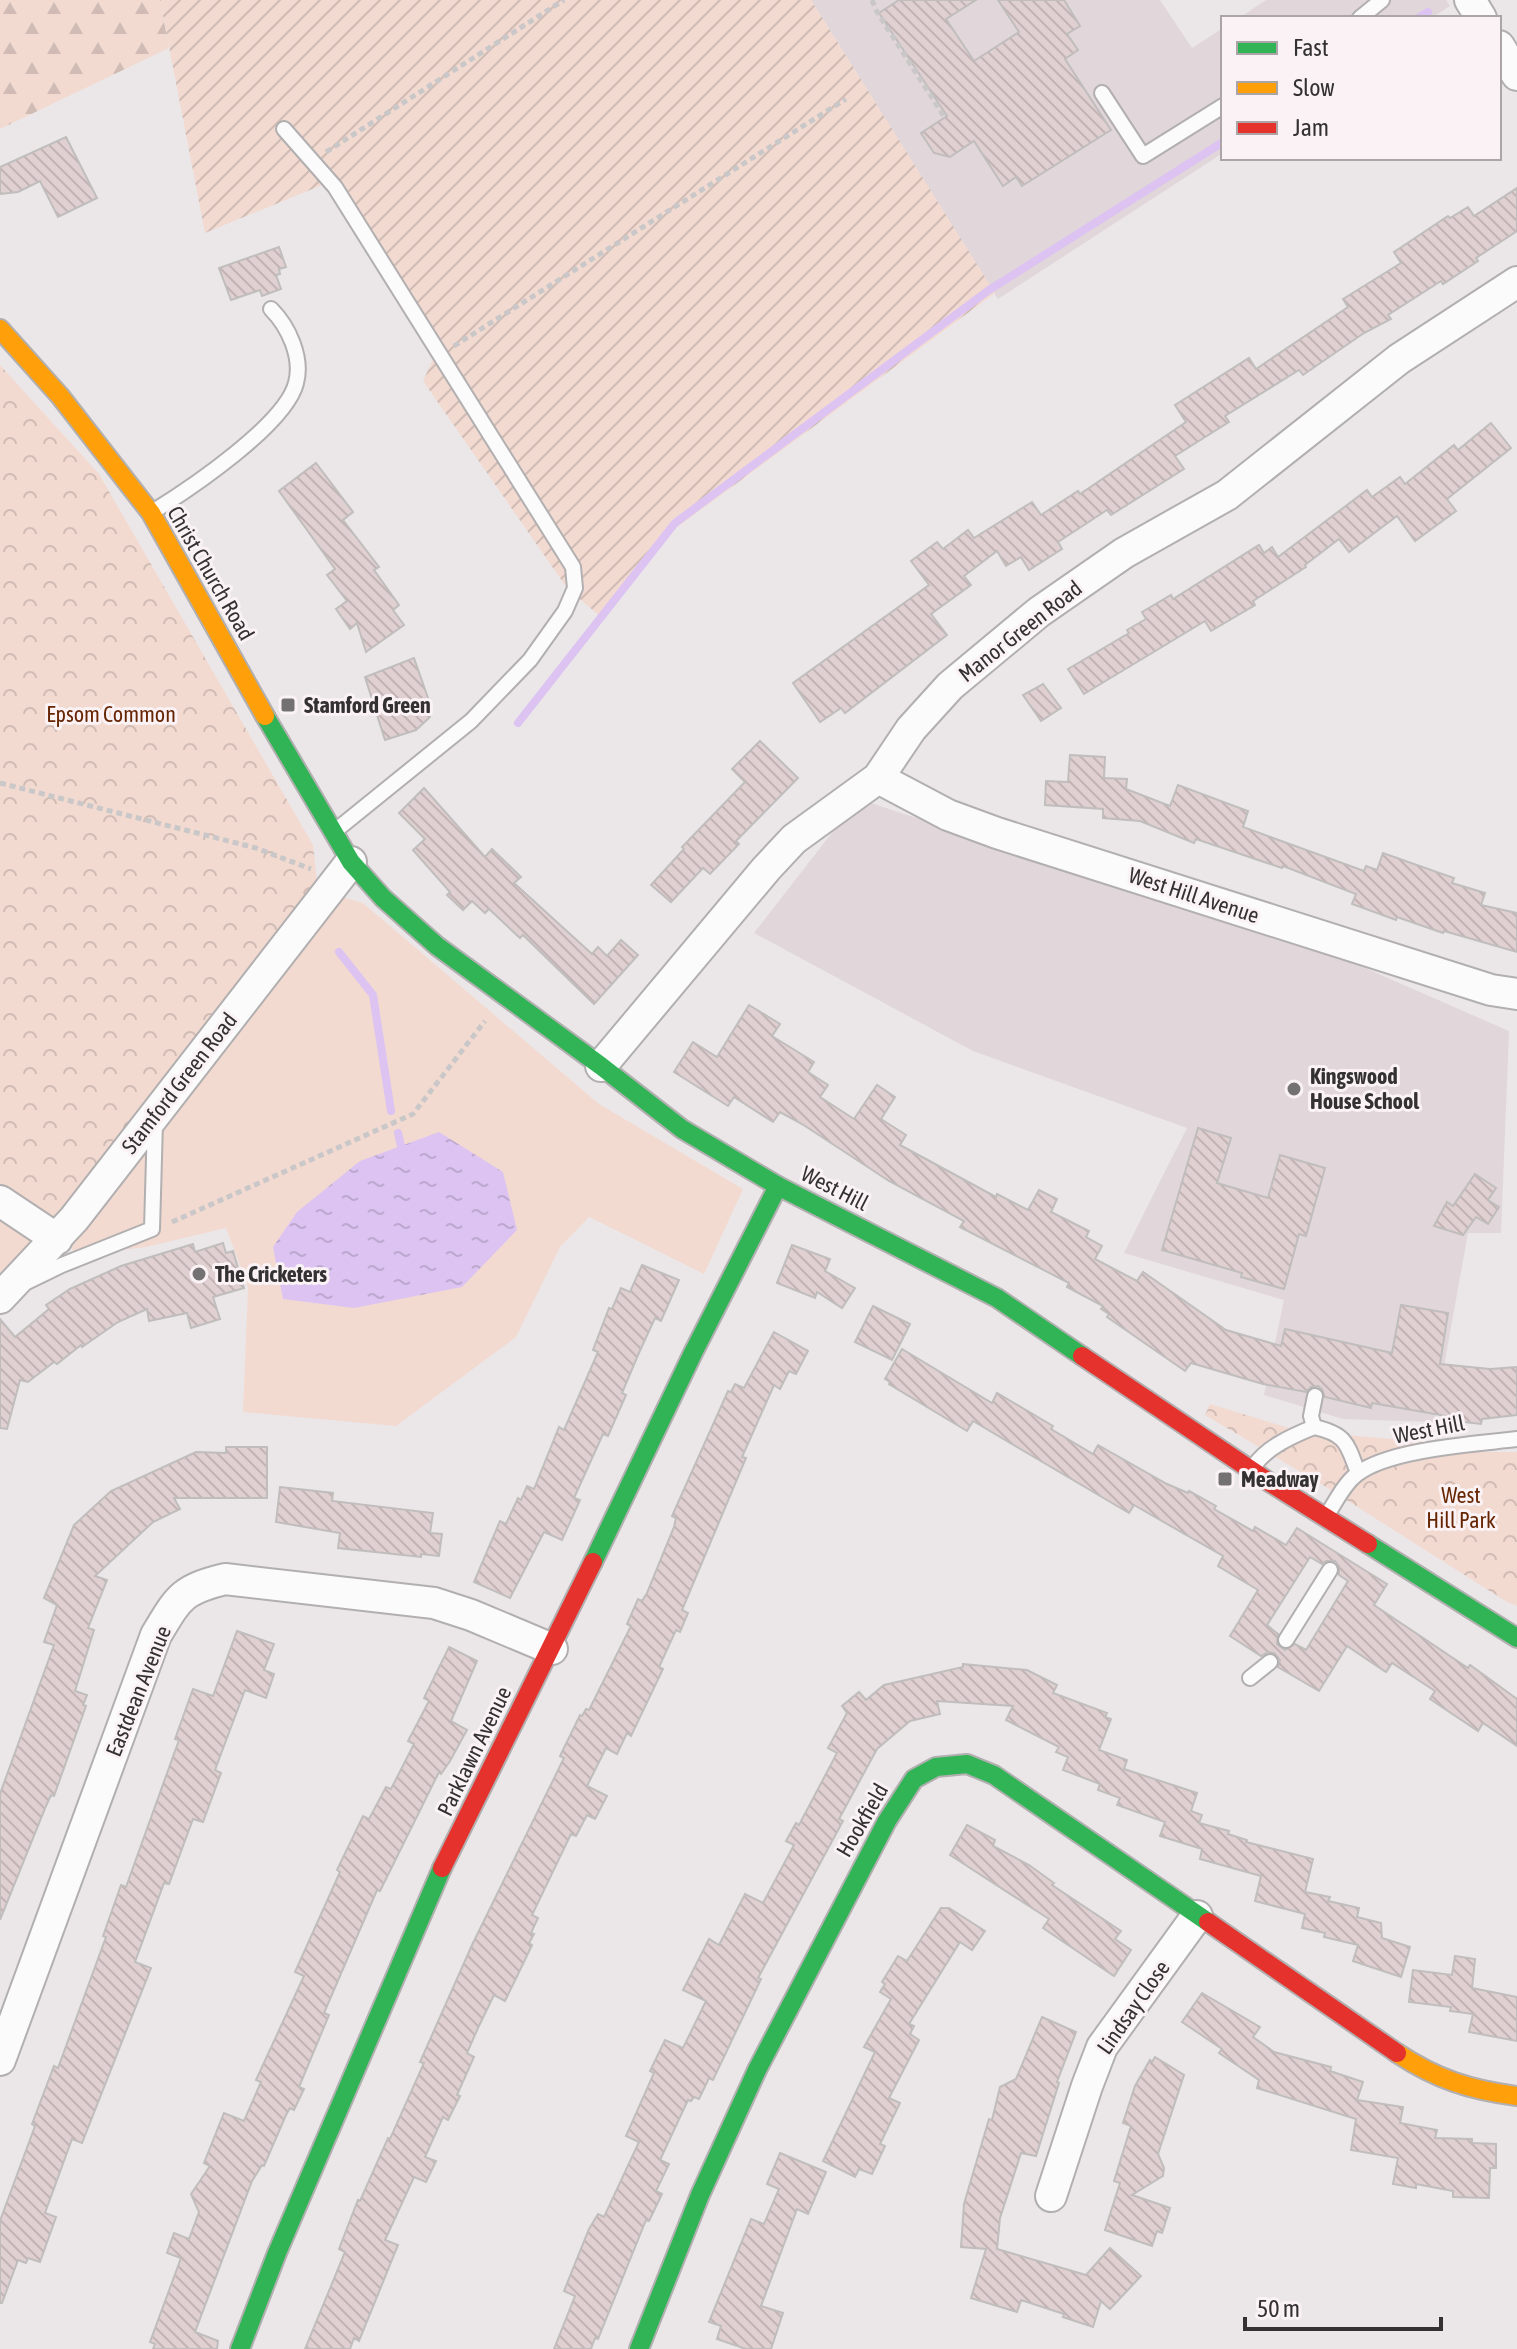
<svg xmlns="http://www.w3.org/2000/svg" width="1517" height="2349" viewBox="0 0 1517 2349" font-family="'Asap Condensed',sans-serif">
<style>
.built{fill:#e1d6da}
.grass{fill:#f2dad1}
.forest{fill:url(#forest-firs)}
.park{fill:url(#park-crowns)}
.garden{fill:url(#garden-furrows)}
.water{fill:url(#water-ripples)}
.lines{fill:none;stroke-linecap:round;stroke-linejoin:round}
.stream{stroke:#dcc3f2;stroke-width:8}
.building{fill:url(#building-back-hatch);stroke:#c0bdbd;stroke-width:2;fill-rule:evenodd}
.lane-casing{stroke:#b2afb0;stroke-width:18}
.street-casing{stroke:#b2afb0;stroke-width:34}
.fast-casing{stroke:#b2afb0;stroke-width:22}
.slow-casing{stroke:#b2afb0;stroke-width:22}
.jam-casing{stroke:#b2afb0;stroke-width:22}
.path{stroke:#c9c7c8;stroke-width:5;stroke-dasharray:6 4;stroke-linecap:butt}
.lane{stroke:#fcfbfc;stroke-width:14}
.street{stroke:#fcfbfc;stroke-width:30}
.fast{stroke:#30b455;stroke-width:18}
.slow{stroke:#ff9f0a;stroke-width:18}
.jam{stroke:#e5322d;stroke-width:18}
.poi-dot{fill:#747172;stroke:#faf2f5;stroke-width:3}
.labels{text-anchor:middle;stroke-width:6;stroke-linejoin:round;paint-order:stroke}
.street-label{font-size:22px;fill:#343132;stroke:#faf2f5}
.poi-label{font-size:22px;font-weight:bold;fill:#343132;stroke:#faf2f5;text-anchor:start}
.park-label{font-size:22px;fill:#672603;stroke:#faf2f5}
</style>
<defs>
<pattern id="forest-firs" width="22" height="20" patternUnits="userSpaceOnUse" patternTransform="scale(2)"><rect width="22" height="20" fill="#f2dad1"/><path d="M5 1l3.5 6h-7zM16 11l3.5 6h-7z" fill="#d0bcb4"/></pattern>
<pattern id="park-crowns" width="20" height="18" patternUnits="userSpaceOnUse" patternTransform="scale(2)"><rect width="20" height="18" fill="#f2dad1"/><path d="M2 6a3 3 0 1 1 6 0M12 15a3 3 0 1 1 6 0" fill="none" stroke="#d0bcb4"/></pattern>
<pattern id="garden-furrows" width="10" height="10" patternUnits="userSpaceOnUse" patternTransform="scale(2)"><rect width="10" height="10" fill="#f2dad1"/><path d="M-1 1l2-2M0 10L10 0M9 11l2-2" fill="none" stroke="#d0bcb4"/></pattern>
<pattern id="water-ripples" width="26" height="14" patternUnits="userSpaceOnUse" patternTransform="scale(2)"><rect width="26" height="14" fill="#dcc3f2"/><path d="M2 4q2-2 4 0t4 0M15 11q2-2 4 0t4 0" fill="none" stroke="#bda8d0"/></pattern>
<pattern id="building-back-hatch" width="6" height="6" patternUnits="userSpaceOnUse" patternTransform="scale(2)"><rect width="6" height="6" fill="#e1d0d1"/><path d="M-1 5l2 2M0 0l6 6M5-1l2 2" fill="none" stroke="#c2b3b4"/></pattern>
</defs>
<rect width="100%" height="100%" fill="#ebe7e8"/>
<g class="built">
<path d="M811,0H1160L1192,48L1223,28V153L998,299Z"/>
<path d="M1266,0H1446L1450,6L1431,18H1239Z"/>
<path d="M871,803L1349,961L1509,1031L1501,1233H1468L1434,1422L1343,1419L1264,1395L1284,1300L1124,1253L1187,1128L973,1051L754,933L841,821Z"/>
</g>
<path class="grass" d="M0,798L363,903L599,1104L743,1189L704,1274L589,1217L560,1247L516,1337L396,1426L243,1412L248,1287L226,1228L146,1247L80,1255L51,1234L0,1287Z"/>
<path class="forest" d="M0,0H160L169,48L0,129Z"/>
<g class="park">
<path d="M0,365L99,474L313,845L318,890L57,1227L0,1188Z"/>
<path d="M1210,1404L1299,1431L1427,1442L1457,1452H1517V1606L1507,1602L1326,1487L1205,1415Z"/>
</g>
<path class="garden" d="M160,0H811L995,293L672,531L603,619L567,588L423,381L435,355L327,183L205,233Z"/>
<path class="water" d="M439,1132L503,1172L517,1230L462,1287L354,1308L283,1299L273,1247L297,1212L360,1161Z"/>
<g class="lines">
<g class="stream">
<path d="M1418,18L1428,12"/>
<path d="M518,723L675,523L989,290L1223,142"/>
<path d="M339,952L373,995L391,1111"/>
<path d="M398,1133L401,1146"/>
</g>
</g>
<g class="building">
<path d="M899,0H976L946,19L974,61L1019,32L998,0H1064L1080,26L1067,34L1078,50L1065,59L1111,130L1022,186L1016,177L1003,186L974,141L950,157L934,153L921,133L947,116L879,13Z"/>
<path d="M66,137L97,198L58,217L40,181L18,192L0,194V167Z"/>
<path d="M1517,188V231L1476,258L1478,261L1443,284L1441,281L1388,315L1391,319L1364,333L1303,375L1299,370L1225,416L1229,422L1175,456L1184,469L1111,515L1107,510L1058,542L1062,549L1029,570L1021,557L1006,566L997,551L964,576L971,585L931,614L947,635L845,713L841,708L820,722L793,683L929,585L911,561L937,542L943,549L968,530L974,538L1032,502L1041,515L1078,491L1080,494L1186,422L1175,405L1249,358L1256,369L1348,307L1343,299L1401,263L1394,252L1448,216L1450,218L1468,207L1474,216Z"/>
<path d="M279,247L286,267L279,269L280,274L276,275L281,289L262,296L260,290L231,300L219,268Z"/>
<path d="M1491,423L1511,448L1447,499L1456,511L1415,541L1397,516L1349,552L1339,539L1305,565L1306,567L1253,601L1255,605L1211,631L1205,621L1084,694L1068,669L1129,633L1127,630L1146,619L1142,612L1171,595L1173,599L1259,545L1264,553L1272,547L1278,557L1367,490L1372,497L1400,477L1405,484L1454,445L1458,450Z"/>
<path d="M316,463L353,512L343,520L379,567L374,570L399,605L393,610L404,625L366,652L357,623L350,629L336,609L347,601L327,575L335,569L279,491Z"/>
<path d="M414,658L429,701L425,702L430,717L416,730L385,740L365,677Z"/>
<path d="M1043,684L1061,708L1041,721L1023,695Z"/>
<path d="M760,741L798,778L736,841L739,844L710,874L703,868L671,902L651,885L684,849L682,847L745,782L732,769Z"/>
<path d="M1070,755L1105,757L1104,778L1127,779L1126,789L1170,806L1178,785L1248,811L1243,827L1364,871L1366,866L1377,870L1383,853L1454,878L1452,883L1485,893L1481,905L1517,913V952L1444,931L1443,933L1397,917L1396,920L1352,904L1356,894L1283,866L1282,868L1196,839L1194,843L1140,821L1103,818V809L1045,805L1046,781L1068,782Z"/>
<path d="M424,788L485,857L492,849L521,877L514,883L592,954L598,947L607,956L621,940L638,955L594,1004L523,935L520,938L489,909L485,913L472,901L463,910L447,895L450,892L413,850L425,839L399,813Z"/>
<path d="M749,1005L780,1024L772,1036L814,1062L808,1072L828,1085L820,1097L854,1119L877,1085L895,1097L881,1119L906,1135L900,1145L996,1197L997,1194L1028,1210L1039,1190L1057,1199L1051,1212L1089,1231L1086,1237L1102,1246L1095,1259L1137,1281L1143,1272L1226,1330L1281,1346L1285,1329L1392,1353L1401,1305L1448,1313L1440,1364L1490,1369L1517,1367V1415L1482,1419L1481,1424L1445,1420L1446,1416L1372,1403L1371,1408L1325,1397L1322,1389L1318,1386L1311,1387L1306,1392L1263,1384L1191,1363L1185,1371L1107,1317L1109,1314L1101,1309L1103,1306L1067,1287L1069,1283L960,1227L964,1221L889,1181L802,1124L780,1112L773,1122L734,1097L728,1106L674,1072L693,1042L717,1057Z"/>
<path d="M1198,1128L1231,1138L1217,1183L1268,1198L1280,1155L1325,1168L1306,1236L1299,1234L1284,1289L1241,1277L1242,1273L1162,1250Z"/>
<path d="M1475,1174L1496,1188L1488,1200L1499,1207L1488,1224L1476,1217L1463,1235L1434,1226L1447,1202L1453,1206Z"/>
<path d="M223,1243L226,1253L233,1251L244,1288L213,1297L220,1319L191,1328L187,1313L149,1321L147,1309L118,1322L82,1347L81,1345L57,1364L54,1362L28,1382L20,1380L7,1429L0,1428V1319L15,1337L49,1309L46,1305L70,1289L121,1266L193,1244L195,1252Z"/>
<path d="M792,1245L830,1259L825,1271L855,1288L842,1308L817,1292L815,1298L777,1283Z"/>
<path d="M642,1265L679,1280L661,1321L655,1318L638,1355L622,1393L626,1395L608,1436L603,1434L574,1498L580,1500L562,1540L544,1532L510,1598L474,1582L500,1521L506,1524L518,1498L521,1500L527,1486L534,1489L559,1427L564,1430L598,1352L593,1350L609,1308L612,1309L621,1288L630,1292Z"/>
<path d="M873,1306L910,1324L892,1360L855,1342Z"/>
<path d="M774,1332L808,1351L796,1374L789,1371L780,1389L774,1385L742,1457L746,1458L682,1610L688,1613L680,1632L676,1630L659,1667L663,1669L631,1736L627,1733L617,1754L606,1748L587,1786L607,1796L595,1819L587,1815L576,1836L571,1834L532,1915L538,1918L531,1933L534,1934L529,1943L532,1945L521,1968L505,2001L494,1995L478,2028L467,2053L474,2057L457,2095L460,2096L448,2120L443,2117L425,2157L436,2161L426,2182L414,2177L385,2240L398,2245L359,2341L354,2338L350,2349H305L345,2252L339,2249L358,2200L360,2201L388,2138L390,2139L424,2063L420,2062L472,1945L564,1758L560,1756L580,1715L582,1716L586,1709L589,1710L631,1626L627,1624L638,1599L642,1601L647,1593L674,1527L676,1518L672,1516L728,1391L731,1392L735,1384L744,1388Z"/>
<path d="M902,1349L992,1403L997,1393L1053,1426L1051,1429L1093,1454L1098,1445L1167,1484L1188,1493L1189,1491L1216,1506L1214,1509L1253,1531L1255,1527L1286,1545L1297,1528L1387,1584L1374,1605L1468,1668L1470,1665L1517,1699V1746L1483,1723L1478,1731L1430,1699L1435,1691L1392,1663L1386,1672L1347,1646L1319,1691L1278,1667L1280,1660L1274,1653L1268,1652L1261,1656L1230,1636L1258,1590L1218,1566L1223,1556L1134,1505L1129,1513L973,1421L967,1431L889,1384L890,1382L885,1379ZM1310,1557L1322,1564L1326,1561H1335L1339,1566V1575L1348,1581L1306,1650L1295,1644L1285,1650L1277,1644L1278,1634L1267,1625Z"/>
<path d="M226,1447H267V1498H174L180,1509L153,1522L95,1576L107,1580L88,1628L94,1630L75,1691L87,1695L83,1705L86,1706L54,1796L51,1795L46,1806L0,1920V1794L54,1645L44,1642L57,1605L44,1598L74,1525L111,1491L196,1452L226,1453Z"/>
<path d="M280,1487L333,1493L332,1501L433,1513L430,1533L442,1534L439,1556L421,1554V1557L338,1548L340,1533L276,1522Z"/>
<path d="M237,1631L274,1644L264,1670L274,1674L266,1698L245,1690L215,1770L221,1773L203,1822L193,1819L169,1884L164,1883L135,1962L151,1968L82,2143L72,2139L45,2213L56,2217L40,2262L28,2258L26,2263L18,2260L2,2303H0V2221L35,2126L32,2124L54,2066L58,2068L106,1937L103,1936L121,1885L126,1887L179,1740L175,1739L193,1689L213,1696Z"/>
<path d="M449,1647L477,1661L451,1721L467,1730L450,1761L441,1774L439,1772L380,1891L377,1890L324,2013L329,2015L299,2087L304,2089L294,2110L290,2108L286,2115L264,2166L262,2165L252,2181L195,2332L218,2341L217,2349H153L155,2344L150,2342L181,2258L167,2253L174,2233L189,2239L199,2212L191,2194L210,2166L204,2163L224,2113L244,2121L261,2082L256,2080L304,1976L295,1972L340,1872L337,1870L363,1816L369,1819L386,1787L391,1789L414,1744L408,1741L429,1701L424,1698Z"/>
<path d="M963,1664L1027,1670L1057,1685L1053,1693L1107,1713L1105,1717L1111,1719L1099,1750L1127,1760L1124,1769L1197,1793L1191,1811L1202,1815L1199,1823L1229,1831L1228,1834L1247,1840L1246,1842L1313,1859L1305,1892L1330,1897L1328,1901L1359,1908L1357,1917L1381,1923L1382,1938L1410,1947L1401,1977L1353,1961L1358,1945L1324,1937L1325,1933L1302,1928L1305,1914L1255,1901L1261,1876L1200,1859L1202,1849L1160,1836L1165,1822L1117,1805L1120,1798L1098,1790L1100,1784L1063,1770L1068,1757L1056,1752L1059,1747L1006,1720L1013,1706L937,1701L940,1714L910,1721L877,1749L839,1819L843,1821L758,1978L761,1979L713,2080L709,2078L699,2099L694,2097L691,2101L688,2100L660,2160L669,2164L656,2191L662,2194L649,2221L646,2220L598,2339L595,2338L591,2349H554L575,2296L564,2291L589,2229L598,2214L604,2217L639,2142L626,2136L654,2073L650,2071L665,2040L683,2048L706,2001L683,1990L709,1939L719,1945L745,1894L763,1903L794,1845L786,1841L796,1823L799,1825L837,1753L828,1748L847,1713L842,1706L859,1692L866,1700L884,1685L963,1667Z"/>
<path d="M967,1825L995,1840L993,1846L1029,1865L1054,1883L1052,1885L1121,1931L1115,1939L1131,1950L1114,1976L1043,1928L1049,1919L950,1855Z"/>
<path d="M941,1908H949L985,1931L972,1950L960,1942L909,2024L914,2026L910,2034L919,2040L889,2098L900,2103L880,2144L885,2146L872,2174L859,2169L855,2177L823,2161L875,2052L864,2047L891,1999L880,1992L885,1984L882,1982L898,1956L907,1961Z"/>
<path d="M1455,1956L1475,1959L1472,1988L1517,1997V2041L1469,2032L1473,2014L1450,2011L1451,2007L1409,2002L1413,1970L1452,1975Z"/>
<path d="M1202,1993L1260,2027L1253,2037L1274,2052L1331,2067L1330,2071L1363,2082L1357,2100L1403,2107L1400,2123L1437,2130L1435,2138L1472,2139V2143L1496,2144V2168H1490L1489,2198L1453,2197V2191L1416,2184V2188L1393,2184L1398,2158L1351,2150L1356,2119L1257,2088L1259,2080L1219,2053L1222,2049L1182,2022Z"/>
<path d="M1042,2017L1076,2032L1057,2082L1059,2083L1036,2156L1021,2153L1000,2218L997,2249L1086,2275L1110,2248L1141,2276L1110,2309L1101,2301L1093,2327L1063,2317L1064,2314L1021,2300L1017,2312L971,2298L986,2249L961,2247L964,2204L989,2119L992,2120L1000,2087L1016,2079Z"/>
<path d="M1155,2057L1184,2075L1158,2154L1164,2168L1163,2176L1132,2195L1170,2208L1162,2233L1157,2231L1152,2246L1105,2230L1120,2183L1114,2181L1131,2126L1123,2123L1135,2086L1150,2060L1152,2062Z"/>
<path d="M780,2153L826,2172L808,2214L797,2209L761,2306L783,2313L771,2349H746L717,2339L721,2326L709,2322L751,2219L764,2224L779,2189L767,2184Z"/>
</g>
<g class="lines">
<g class="lane-casing">
<g id="lane">
<path d="M1360,18L1382,0"/>
<path d="M1102,93L1143,156L1223,106"/>
<path d="M284,129L335,187L573,567L575,588L565,611L530,660L471,721L335,831"/>
<path d="M154,511C191,488 286,424 296,383C303,357 288,326 271,309"/>
<path d="M27,1282L62,1265L152,1229L155,1122"/>
<path d="M1314,1427C1346,1434 1347,1443 1358,1473"/>
<path d="M1254,1466C1267,1447 1292,1436 1314,1427L1311,1416L1315,1396"/>
<path d="M1327,1515C1336,1501 1344,1484 1357,1474C1389,1449 1476,1444 1517,1439"/>
<path d="M1286,1640L1330,1570"/>
<path d="M1250,1678L1270,1662"/>
</g>
</g>
<g class="street-casing">
<g id="street">
<path d="M1470,0L1481,18"/>
<path d="M1499,46L1517,75"/>
<path d="M878,778L948,815L997,833L1491,990L1517,994"/>
<path d="M601,1066L766,869L794,839L878,778L911,729L950,686L1039,612L1124,553L1227,495L1399,359L1517,282"/>
<path d="M0,1201L57,1239"/>
<path d="M0,1298L74,1219L351,862"/>
<path d="M0,2060L156,1635C179,1597 181,1590 225,1579L434,1603L471,1615L552,1649"/>
<path d="M1051,2196L1087,2086L1102,2047L1197,1916"/>
</g>
</g>
<g class="fast-casing">
<g id="fast">
<path d="M265,716L351,862L383,898L437,946L601,1066L682,1129L778,1186L997,1298L1082,1356"/>
<path d="M1368,1544L1517,1638"/>
<path d="M593,1562L693,1353L778,1186"/>
<path d="M240,2349L277,2253L442,1868"/>
<path d="M639,2349L700,2195L757,2070L887,1821L914,1779L936,1767L967,1764L994,1775L1208,1922"/>
</g>
</g>
<g class="slow-casing">
<g id="slow">
<path d="M0,329L60,396L151,513L265,716"/>
<path d="M1397,2053C1436,2079 1470,2090 1517,2096"/>
</g>
</g>
<g class="jam-casing">
<g id="jam">
<path d="M1082,1356L1269,1482L1368,1544"/>
<path d="M442,1868L593,1562"/>
<path d="M1208,1922L1397,2053"/>
</g>
</g>
<g class="path">
<path d="M872,0L877,12L945,118"/>
<path d="M326,152L564,0"/>
<path d="M454,346L846,99"/>
<path d="M0,783L256,848L311,869"/>
<path d="M172,1222L413,1114L485,1021"/>
</g>
<use href="#lane" class="lane"/>
<use href="#street" class="street"/>
<use href="#fast" class="fast"/>
<use href="#slow" class="slow"/>
<use href="#jam" class="jam"/>
</g>
<g class="poi-dot">
<rect x="280" y="697" width="16" height="16" rx="4"/>
<circle cx="1294" cy="1089" r="8"/>
<circle cx="199" cy="1274" r="8"/>
<rect x="1217" y="1471" width="16" height="16" rx="4"/>
</g>
<g class="labels">
<g class="street-label">
<text transform="translate(211 573) rotate(60)" y="8">Christ Church Road</text>
<text transform="translate(1020 631) rotate(-38)" y="8">Manor Green Road</text>
<text transform="translate(1194 895) rotate(18)" y="8">West Hill Avenue</text>
<text transform="translate(179 1083) rotate(-52)" y="8">Stamford Green Road</text>
<text transform="translate(835 1188) rotate(27)" y="8">West Hill</text>
<text transform="translate(1429 1429) rotate(-11)" y="8">West Hill</text>
<text transform="translate(138 1691) rotate(-68)" y="8">Eastdean Avenue</text>
<text transform="translate(474 1751) rotate(-64)" y="8">Parklawn Avenue</text>
<text transform="translate(862 1820) rotate(-60)" y="8">Hookfield</text>
<text transform="translate(1133 2007) rotate(-55)" y="8">Lindsay Close</text>
</g>
<g class="poi-label">
<text x="304" y="713">Stamford Green</text>
<text x="1310" y="1084">Kingswood<tspan x="1310" dy="25">House School</tspan></text>
<text x="215" y="1282">The Cricketers</text>
<text x="1241" y="1487">Meadway</text>
</g>
<g class="park-label">
<text x="111" y="722">Epsom Common</text>
<text x="1461" y="1503">West<tspan x="1461" dy="25">Hill Park</tspan></text>
</g>
</g>
<rect x="1221" y="16" width="280" height="144" fill="#faf2f5" stroke="#aba5a7" stroke-width="2"/>
<rect x="1237" y="42" width="40" height="12" fill="#30b455" stroke="#aba5a7" stroke-width="2"/>
<text x="1293" y="56" font-size="24" fill="#343132">Fast</text>
<rect x="1237" y="82" width="40" height="12" fill="#ff9f0a" stroke="#aba5a7" stroke-width="2"/>
<text x="1293" y="96" font-size="24" fill="#343132">Slow</text>
<rect x="1237" y="122" width="40" height="12" fill="#e5322d" stroke="#aba5a7" stroke-width="2"/>
<text x="1293" y="136" font-size="24" fill="#343132">Jam</text>
<path d="M1245 2317v12h196v-12" fill="none" stroke="#343132" stroke-width="4"/>
<text x="1257" y="2317" font-size="24" fill="#343132" stroke="#faf2f5" stroke-width="6" paint-order="stroke">50 m</text>
</svg>
